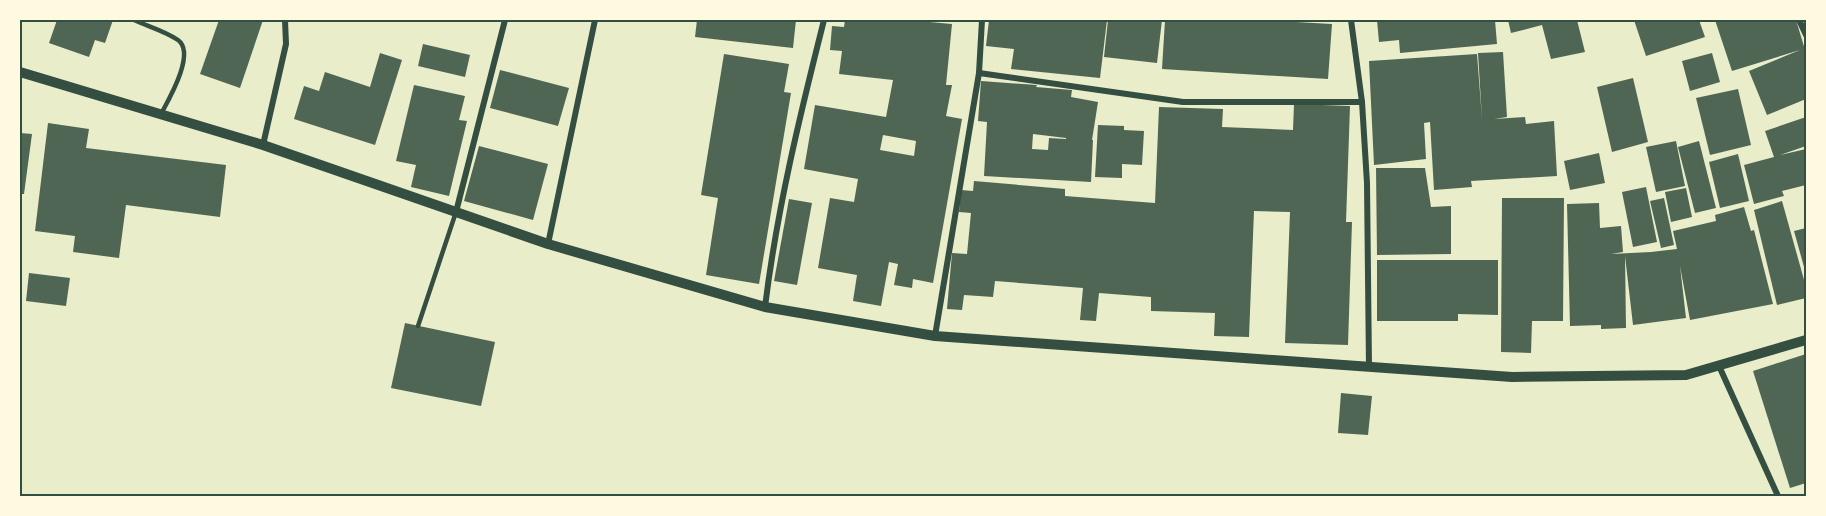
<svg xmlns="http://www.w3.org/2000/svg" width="1826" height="516" viewBox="0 0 1826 516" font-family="Mulish,sans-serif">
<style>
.building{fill:#4f6655;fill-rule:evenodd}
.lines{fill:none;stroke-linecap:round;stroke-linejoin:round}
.service{stroke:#344e41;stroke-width:4.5}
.minor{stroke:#344e41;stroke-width:6}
.tertiary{stroke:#344e41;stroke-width:10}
.neatline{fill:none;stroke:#344e41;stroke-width:2}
</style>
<rect width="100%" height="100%" fill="#e9edc9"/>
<g class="building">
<path d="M57,20H113L105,43L95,40L89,57L49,43Z"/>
<path d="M219,20H263L240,88L200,74Z"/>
<path d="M697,20H796L793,48L695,37Z"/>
<path d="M845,20H907L952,24L946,85H952L946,116L962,119L933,283L913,279L912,288L894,285L898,264L889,262L881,306L853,301L857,275L818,268L830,198L854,202L858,179L804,169L815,105L886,117L893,80L839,74L842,51L830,50L832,26L844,27ZM883,135L916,141L914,156L880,150Z"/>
<path d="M989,20H1107L1100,78L1011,69L1014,49L986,46Z"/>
<path d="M1108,20H1162L1157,63L1104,57Z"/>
<path d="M1165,20H1296V22L1332,24L1328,79L1162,69Z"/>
<path d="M1377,20H1495L1497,44L1400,53L1399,40L1379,42Z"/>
<path d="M1508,20H1577L1585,52L1551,59L1542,25L1511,33Z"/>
<path d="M1634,20H1699L1705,37L1646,56Z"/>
<path d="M1715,20H1796L1806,53V99L1767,115L1749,71L1800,50L1732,71Z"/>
<path d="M423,44L470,55L465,77L418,66Z"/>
<path d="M1503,52L1507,117L1494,119L1525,117L1526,124L1554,121L1557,176L1471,181L1472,187L1434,190L1430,122L1424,123L1426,159L1374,165L1369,61L1477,54L1482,119L1478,53Z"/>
<path d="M380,53L402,60L375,145L294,119L304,86L319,91L325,72L370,87Z"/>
<path d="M1712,53L1720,82L1690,91L1682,61Z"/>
<path d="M724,54L789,64L784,92L791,93L759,284L706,275L718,198L701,195Z"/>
<path d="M500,70L569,88L558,126L490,108Z"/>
<path d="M1633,78L1648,142L1612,152L1597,87Z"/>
<path d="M981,81L1037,85L1036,87L1072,90L1071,97L1098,102L1092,140H1093L1091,182L984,176L987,122L978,121ZM1033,134L1066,138V139L1049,138L1048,150L1032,149Z"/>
<path d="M414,85L465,96L459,120L467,121L449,196L411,187L416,165L396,161Z"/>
<path d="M1738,89L1751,145L1710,155L1696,98Z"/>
<path d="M1294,104L1350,106L1346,222H1352L1348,345L1285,343L1290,212L1254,211L1249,337L1214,336L1215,313L1151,311V297L1099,293L1096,321L1080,320L1083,288L995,281L993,297L964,295L962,310L947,309L952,253L967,254L971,213L959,212L961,190L973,191L974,181L1065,189V196L1155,203L1159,107L1223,109L1222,127L1293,130Z"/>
<path d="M1806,117V146L1780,155L1806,149V185L1782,191L1784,196L1754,204L1744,165L1774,157L1765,131Z"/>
<path d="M48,123L89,129L86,148L226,165L220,217L126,205L119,258L73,252L75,236L35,231Z"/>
<path d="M1098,125L1124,126V130L1144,131L1142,165L1122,164V178L1095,177Z"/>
<path d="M20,133L32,134L24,194H20Z"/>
<path d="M1676,141L1685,186L1656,192L1646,147Z"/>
<path d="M1699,141L1716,208L1695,213L1678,147Z"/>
<path d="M479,146L548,164L533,220L464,201Z"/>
<path d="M1599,153L1605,183L1570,190L1564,161Z"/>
<path d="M1738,154L1749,201L1720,208L1709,162Z"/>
<path d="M1376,168H1425L1431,207L1451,206V254L1377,255Z"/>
<path d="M1646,187L1657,242L1633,247L1622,192Z"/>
<path d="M1686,188L1692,217L1671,222L1665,192Z"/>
<path d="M1502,198H1564L1563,321H1532L1531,353L1501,352Z"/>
<path d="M1664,198L1674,245L1661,248L1650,201Z"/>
<path d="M789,199L812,203L797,285L774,281Z"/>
<path d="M1782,201L1806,287V298L1777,305L1754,210Z"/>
<path d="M1599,203L1600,228L1621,226L1623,252L1611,254L1651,252L1677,249L1673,231L1716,221L1715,215L1744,207L1751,231L1754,230L1773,304L1690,320L1680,266L1686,318L1633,325L1625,256L1626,328L1601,329V325L1570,326L1567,204Z"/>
<path d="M1806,228V266L1804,267L1794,231Z"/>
<path d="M1377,260H1498V315L1458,314V321H1377Z"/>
<path d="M29,273L70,278L66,306L26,301Z"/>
<path d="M405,323L495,342L481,406L391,388Z"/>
<path d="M1806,354V483L1790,488L1753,371Z"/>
<path d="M1341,393L1372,396L1368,435L1338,433Z"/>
</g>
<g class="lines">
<g class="service">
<path d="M134,20C147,26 165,31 178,40C196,53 169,99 161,114"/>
<path d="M418,326L456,212"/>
</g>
<g class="minor">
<path d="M1351,20L1362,102L1367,183L1369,367"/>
<path d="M1799,20L1806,35"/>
<path d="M979,73L1183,102H1362"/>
<path d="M263,145L286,44L285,20"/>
<path d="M456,212L505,20"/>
<path d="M548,244L595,20"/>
<path d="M765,307C777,209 800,115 824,20"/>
<path d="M935,336L979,73L982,20"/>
<path d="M1719,366L1778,496"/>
</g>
<path class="tertiary" d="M20,72L263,145L548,244L765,307L935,336L1512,377L1686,375L1806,340"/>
</g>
<rect width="1826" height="516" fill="none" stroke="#fefae0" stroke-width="42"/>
<rect x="21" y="21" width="1784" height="474" class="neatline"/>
</svg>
